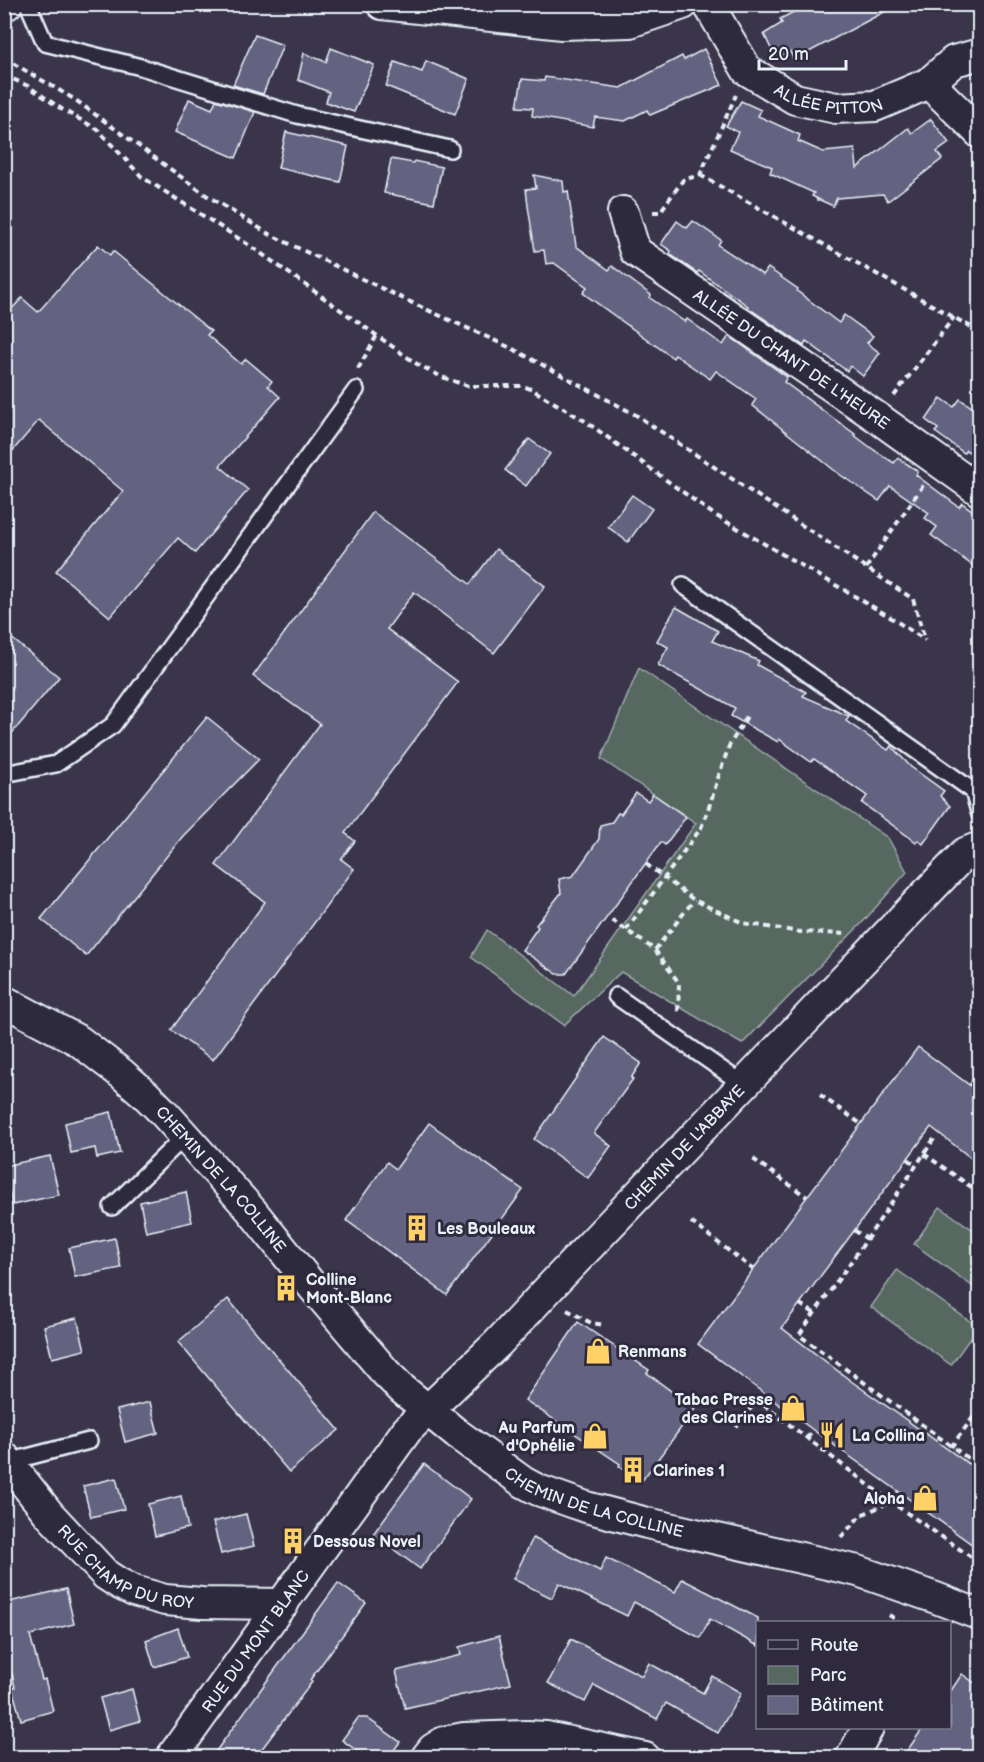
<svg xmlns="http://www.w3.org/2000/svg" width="984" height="1762" viewBox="0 0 984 1762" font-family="'Balsamiq Sans',sans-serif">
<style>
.green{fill:#566860;stroke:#9facac;stroke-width:1.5}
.building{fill:#646381;stroke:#e8f1f8;stroke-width:1.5}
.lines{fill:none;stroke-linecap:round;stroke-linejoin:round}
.service-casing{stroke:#e8f1f8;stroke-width:20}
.minor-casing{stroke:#e8f1f8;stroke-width:34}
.path{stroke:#e8f1f8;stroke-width:4;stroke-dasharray:6 4.5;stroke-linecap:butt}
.service{stroke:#2f2a3d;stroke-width:15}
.minor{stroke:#2f2a3d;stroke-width:30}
.labels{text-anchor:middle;stroke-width:6;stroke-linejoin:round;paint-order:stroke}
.street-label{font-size:16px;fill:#e8f1f8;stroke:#2f2a3d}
.poi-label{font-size:16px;font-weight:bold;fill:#e8f1f8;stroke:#2f2a3d;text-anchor:start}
</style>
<rect width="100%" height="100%" fill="#3a354b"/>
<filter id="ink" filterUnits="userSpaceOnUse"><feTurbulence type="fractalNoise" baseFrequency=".0167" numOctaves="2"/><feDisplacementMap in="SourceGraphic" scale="12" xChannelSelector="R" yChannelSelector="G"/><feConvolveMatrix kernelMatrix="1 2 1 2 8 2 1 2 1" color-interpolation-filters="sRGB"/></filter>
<g filter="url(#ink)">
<g class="green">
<path d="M639,668L888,838L907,872L862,923L742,1044L621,972L564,1025L471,957L487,930L574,996L696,823L601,759Z"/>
<path d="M940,1207L979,1234V1291L914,1244Z"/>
<path d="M897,1270L978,1327L951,1365L871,1307Z"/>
</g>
<g class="building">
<path d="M809,4H899L794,60L790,52L776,59L764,34L782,23L780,19Z"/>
<path d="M255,35L283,45L263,94L233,85Z"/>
<path d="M331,48L374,65L354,112L326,102L329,92L298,80L304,53L326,62Z"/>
<path d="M704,49L722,85L650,115L647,110L625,121L595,117L593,127L532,116L533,108L517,107L522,79L544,81L545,77L621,88L682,56L684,60Z"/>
<path d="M426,61L469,79L455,114L386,86L395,62L422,72Z"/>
<path d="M189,99L212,109L216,100L255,112L236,158L175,132Z"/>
<path d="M741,101L761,110L758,116L800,135L798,141L823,152L855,149L857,168L908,128L912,133L931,119L949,143L937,152L942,159L888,201L883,194L837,198L833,206L820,200H816L818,199L812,196L814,193L770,173L772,167L730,149L738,132L726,126Z"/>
<path d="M286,132L348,146L340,182L278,168Z"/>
<path d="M391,159L413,163L414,161L442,167L434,203L384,193Z"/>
<path d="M534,175L563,181L564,192L568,191L576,246L609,270L612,266L651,295L650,298L685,322L687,319L723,345L729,336L787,377L784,382L855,434L854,435L874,450L894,463L898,458L918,471L916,475L959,507L962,503L980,516V571L931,535L937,527L925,518L929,513L890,486L879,501L839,474L752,405L756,399L716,371L710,379L675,355L673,358L583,293L587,287L554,263L546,264L544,250L535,251L528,206L526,189L536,188Z"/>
<path d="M677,221L687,228L693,221L721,240L718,245L763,275L768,268L798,289L797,291L839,323L844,315L873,336L867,343L880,353L863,376L850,366L847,371L806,341L804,346L747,307L748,306L710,279L699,271L697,273L670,254L671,251L661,244Z"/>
<path d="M98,245L110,255L113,251L211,331L207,335L241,364L246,359L272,381L268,386L280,397L220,466L248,490L195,553L178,538L110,617L56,571L123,491L39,420L4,461V317L22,298L38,312Z"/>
<path d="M941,398L954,407L960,399L980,413V459L966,450L964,453L935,432L938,429L926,420Z"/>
<path d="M529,439L550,454L526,486L505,470Z"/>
<path d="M632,495L652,509L628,542L608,527Z"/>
<path d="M373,512L470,584L496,549L545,586L494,653L414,592L387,629L458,682L345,833L355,841L341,859L354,869L213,1060L171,1030L265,902L216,865L320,724L253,676Z"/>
<path d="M676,607L718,631L712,641L759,661L757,665L806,692L803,696L849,716L846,721L888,750L891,746L911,767L944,791L940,796L950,806L923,844L918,840L916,842L862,803L867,796L814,759L811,762L779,739L778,742L731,716L735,708L658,665L668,647L657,641Z"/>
<path d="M4,632L59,677L4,743Z"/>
<path d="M207,717L259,759L183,836L86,956L41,919Z"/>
<path d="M636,793L648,801L653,794L686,817L665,845L661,842L566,974H557L522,950L538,927L536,925L561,893L559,879L573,876L599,839L600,825L612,822L618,813L621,814Z"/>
<path d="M604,1037L641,1063L631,1078L633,1079L594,1133L611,1146L588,1178L534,1139Z"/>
<path d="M918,1047L980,1093V1165L931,1127L782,1328L851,1381L980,1472V1550L813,1430L698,1344Z"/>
<path d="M111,1112L120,1153L97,1158L95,1148L71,1153L65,1123Z"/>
<path d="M429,1123L523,1190L447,1295L346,1220L387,1162L396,1169Z"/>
<path d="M50,1156L59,1195L12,1205L4,1166Z"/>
<path d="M186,1192L192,1222L146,1232L140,1202Z"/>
<path d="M115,1238L121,1268L75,1277L69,1248Z"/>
<path d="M228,1299L339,1430L289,1472L178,1342Z"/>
<path d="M77,1318L85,1350L52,1358L44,1326Z"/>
<path d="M578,1322L649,1370L647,1373L695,1409L641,1482L619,1466L620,1464L525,1400Z"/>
<path d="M150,1402L158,1433L125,1442L117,1410Z"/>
<path d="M424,1464L471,1499L420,1569L373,1534Z"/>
<path d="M116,1478L124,1509L91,1517L83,1486Z"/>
<path d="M181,1496L188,1528L155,1536L148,1504Z"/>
<path d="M246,1514L254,1546L221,1554L213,1522Z"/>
<path d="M533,1538L600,1571L606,1558L675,1592L682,1579L758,1618V1646L710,1619L700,1638L634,1602L627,1616L559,1583L552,1598L513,1579Z"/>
<path d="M338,1583L366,1603L310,1680L312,1682L255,1758H211Z"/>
<path d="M66,1589L74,1624L30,1635L42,1680L45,1679L53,1711L21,1720L12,1688L15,1687L4,1639V1603Z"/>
<path d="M178,1628L187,1657L154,1667L146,1640Z"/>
<path d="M499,1636L511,1684L405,1708L396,1671L461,1655L459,1647Z"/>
<path d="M571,1639L642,1676L649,1663L703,1693L712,1676L741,1693L718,1733L666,1703L657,1719L594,1685L585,1702L548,1683Z"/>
<path d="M962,1674L980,1687V1758H902L923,1728H950V1692Z"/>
<path d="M132,1689L140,1721L109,1730L100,1698Z"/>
<path d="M358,1718H367L400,1742L388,1758H367L342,1740Z"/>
</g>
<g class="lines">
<g class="service-casing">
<g id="service">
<path d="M28,4L45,43L141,67L297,115L450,149"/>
<path d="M683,585L973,791L980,815"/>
<path d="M4,774L56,764L113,725L356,390"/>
<path d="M616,996L744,1085"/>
<path d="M112,1207L185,1136"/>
<path d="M8,1462L89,1441"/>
</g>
</g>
<g class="minor-casing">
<g id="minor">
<path d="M382,4L562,24L630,22L683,4"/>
<path id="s1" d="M708,4L747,70L795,99L836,108L875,106L929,83L954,61L980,54"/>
<path d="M4,5L7,4"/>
<path d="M929,83L980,133"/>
<path id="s2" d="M623,212L635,251L878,418L980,491"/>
<path id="s3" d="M4,1001L79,1041L122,1074L146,1095L164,1113L251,1210L308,1281L385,1372L402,1389L457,1434L523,1482L538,1490L586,1507L647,1523L858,1571L936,1598L980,1615"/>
<path id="s4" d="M4,1457L49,1514L106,1575L120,1584L134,1591L165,1600L202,1603L283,1604"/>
<path id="s5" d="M171,1758L407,1430L498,1343L555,1282L965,853L980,847"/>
<path d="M426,1758L433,1749L444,1742L464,1738L527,1736L546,1737L645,1758"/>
<path d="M851,1758L868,1728"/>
</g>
</g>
<g class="path">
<path d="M4,58L74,99L206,195L269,234L406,300L513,349L636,415L913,599L925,640"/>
<path d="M4,75L28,86L63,110L97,129L142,177L252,247L417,364L442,377L468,386H523L533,390L585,421L713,514L887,615L925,640"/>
<path d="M700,175L980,332"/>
<path d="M653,212H660L683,180L700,175L736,95"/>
<path d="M358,369L377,335"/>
<path d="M894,396L954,317"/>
<path d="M866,568L924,484"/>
<path d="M646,864L694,900L743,923L800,932L847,934"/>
<path d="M612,920L655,950L679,983L678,1014"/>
<path d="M626,930L701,828L710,804L719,775L729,746L749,713"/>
<path d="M655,950L694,900"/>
<path d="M970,1086L980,1073"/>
<path d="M820,1095L861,1124"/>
<path d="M934,1139L867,1239L799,1335L980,1467"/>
<path d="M924,1154L980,1193"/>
<path d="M753,1159L807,1197"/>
<path d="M908,1159L916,1165"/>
<path d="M691,1222L754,1270"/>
<path d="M854,1230L867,1239"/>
<path d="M800,1304L814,1313"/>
<path d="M567,1310L591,1323L605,1325"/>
<path d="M736,1427L757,1400L891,1502L980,1563"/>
<path d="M807,1438L813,1430"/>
<path d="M951,1447L980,1408"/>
<path d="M841,1537L861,1515L891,1502L898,1492"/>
<path d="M889,1615L898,1621"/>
</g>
<use href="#service" class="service"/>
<use href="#minor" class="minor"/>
</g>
</g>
<defs>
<g id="building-bare" transform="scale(2.07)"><path d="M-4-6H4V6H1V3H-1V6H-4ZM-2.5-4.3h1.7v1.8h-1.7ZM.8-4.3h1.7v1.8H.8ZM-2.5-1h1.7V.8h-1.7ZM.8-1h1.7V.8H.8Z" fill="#ffd166" stroke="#2f2a3d" stroke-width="2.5" paint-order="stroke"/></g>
<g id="shop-bare" transform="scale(2.07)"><path d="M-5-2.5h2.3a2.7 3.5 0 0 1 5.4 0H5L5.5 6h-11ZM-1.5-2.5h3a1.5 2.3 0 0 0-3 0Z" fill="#ffd166" stroke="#2f2a3d" stroke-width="2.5" paint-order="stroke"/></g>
<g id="restaurant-bare" transform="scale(2.07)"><path d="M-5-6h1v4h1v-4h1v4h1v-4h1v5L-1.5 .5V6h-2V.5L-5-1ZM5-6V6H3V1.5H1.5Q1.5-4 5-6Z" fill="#ffd166" stroke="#2f2a3d" stroke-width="2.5" paint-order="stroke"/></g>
</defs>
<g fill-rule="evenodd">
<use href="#building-bare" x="417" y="1228"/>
<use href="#building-bare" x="286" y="1288"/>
<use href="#shop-bare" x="598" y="1351"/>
<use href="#shop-bare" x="793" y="1408"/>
<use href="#restaurant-bare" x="832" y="1435"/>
<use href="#shop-bare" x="595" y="1436"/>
<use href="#building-bare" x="633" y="1470"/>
<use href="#shop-bare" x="925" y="1498"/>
<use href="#building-bare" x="293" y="1541"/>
</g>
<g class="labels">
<g class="street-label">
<text dy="6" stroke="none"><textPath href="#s1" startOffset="166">ALLÉE PITTON</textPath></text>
<text dy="6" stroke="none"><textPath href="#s2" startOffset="231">ALLÉE DU CHANT DE L'HEURE</textPath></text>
<text dy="6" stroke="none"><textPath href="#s5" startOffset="800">CHEMIN DE L'ABBAYE</textPath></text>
<text dy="6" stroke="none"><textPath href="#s3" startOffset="284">CHEMIN DE LA COLLINE</textPath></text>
<text dy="6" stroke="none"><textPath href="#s3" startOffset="788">CHEMIN DE LA COLLINE</textPath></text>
<text dy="6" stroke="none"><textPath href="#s4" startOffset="170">RUE CHAMP DU ROY</textPath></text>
<text dy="6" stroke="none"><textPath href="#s5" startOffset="144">RUE DU MONT BLANC</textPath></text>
</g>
<g class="poi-label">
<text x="437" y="1234">Les Bouleaux</text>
<text x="306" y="1285">Colline<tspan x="306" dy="18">Mont-Blanc</tspan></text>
<text x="618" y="1357">Renmans</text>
<text x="773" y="1405" text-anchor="end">Tabac Presse<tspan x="773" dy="18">des Clarines</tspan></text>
<text x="575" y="1433" text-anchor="end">Au Parfum<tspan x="575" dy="18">d'Ophélie</tspan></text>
<text x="852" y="1441">La Collina</text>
<text x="653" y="1476">Clarines 1</text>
<text x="905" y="1504" text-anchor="end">Aloha</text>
<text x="313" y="1547">Dessous Novel</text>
</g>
</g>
<rect width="984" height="1762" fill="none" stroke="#2f2a3d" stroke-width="24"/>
<rect x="12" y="12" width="960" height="1738" fill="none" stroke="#e8f1f8" stroke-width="2" filter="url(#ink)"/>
<rect x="756" y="1621" width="195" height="108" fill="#2f2a3d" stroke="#797a88" stroke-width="1.5"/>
<rect x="768" y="1640" width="30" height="9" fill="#2f2a3d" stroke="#797a88" stroke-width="1.5"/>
<text x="810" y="1651" font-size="18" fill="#e8f1f8">Route</text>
<rect x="768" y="1666" width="30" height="18" fill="#566860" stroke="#797a88" stroke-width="1.5"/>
<text x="810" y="1681" font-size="18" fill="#e8f1f8">Parc</text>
<rect x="768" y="1696" width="30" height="18" fill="#646381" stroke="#797a88" stroke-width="1.5"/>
<text x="810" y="1711" font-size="18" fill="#e8f1f8">Bâtiment</text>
<path d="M759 60v9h87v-9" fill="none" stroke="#e8f1f8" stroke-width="3"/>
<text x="768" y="60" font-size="18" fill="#e8f1f8" stroke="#2f2a3d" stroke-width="4.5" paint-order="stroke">20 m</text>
</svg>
